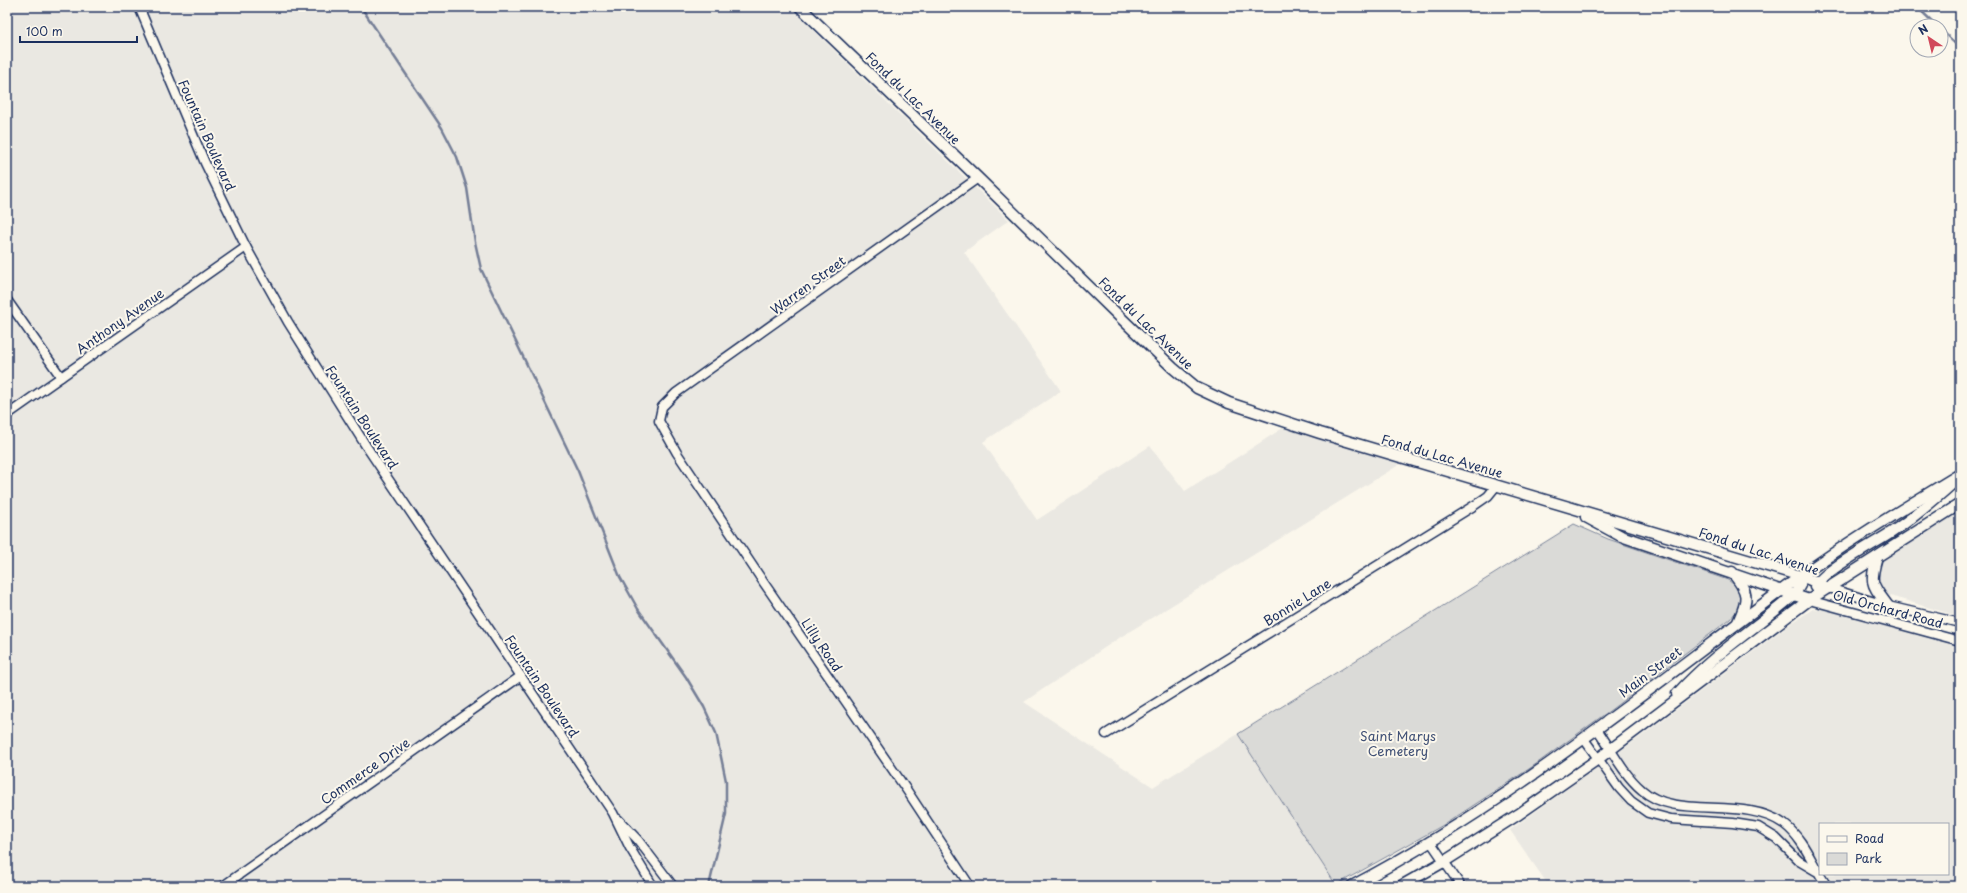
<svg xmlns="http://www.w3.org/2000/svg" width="1967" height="893" viewBox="0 0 1967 893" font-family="'Playpen Sans',sans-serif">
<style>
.built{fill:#eae8e2;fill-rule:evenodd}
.green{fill:#dadad7;stroke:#7a849a}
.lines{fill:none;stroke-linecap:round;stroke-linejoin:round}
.stream{stroke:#747e96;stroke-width:2.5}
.minor-casing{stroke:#1b2f5e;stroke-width:11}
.major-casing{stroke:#1b2f5e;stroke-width:13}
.minor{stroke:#fbf7ec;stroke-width:8}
.major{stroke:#fbf7ec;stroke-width:10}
.labels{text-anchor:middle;stroke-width:4;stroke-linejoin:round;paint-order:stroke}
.street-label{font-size:13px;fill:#1b2f5e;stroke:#fbf7ec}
.park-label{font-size:13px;fill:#415176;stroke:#fbf7ec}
</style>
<rect width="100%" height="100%" fill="#fbf7ec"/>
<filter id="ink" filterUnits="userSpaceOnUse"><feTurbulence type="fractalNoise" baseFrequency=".025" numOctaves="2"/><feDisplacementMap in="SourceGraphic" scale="8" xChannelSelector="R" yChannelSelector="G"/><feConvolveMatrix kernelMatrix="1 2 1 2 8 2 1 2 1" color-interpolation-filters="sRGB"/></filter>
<g filter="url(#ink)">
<g class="built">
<path d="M7,7H790L857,73L1009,220L964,252L1061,391L983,442L1037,520L1150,446L1185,491L1283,428L1402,463L1119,638L1024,702L1153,787L1238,734L1336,885L1333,886H7Z"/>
<path d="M1960,511V617L1884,594L1880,588L1876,572L1883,560Z"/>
<path d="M1813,609H1822L1960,647V886H1549L1510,830L1640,737L1790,624ZM1820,824H1948V874H1820Z"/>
</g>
<path class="green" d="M1574,524L1608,539L1728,580L1741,590V606L1730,619L1612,709L1532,767L1445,824L1336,885L1238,734Z"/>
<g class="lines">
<g class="stream">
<path d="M361,7L442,128L457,157L467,188L475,242L481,269L578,471L620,577L638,609L686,677L704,707L716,733L726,781V814L709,886"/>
<path d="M1917,7L1937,26"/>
<path d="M1941,30L1960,48"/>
</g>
<g class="minor-casing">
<g id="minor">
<path d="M139,7L205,163L246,247L288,322L366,446L613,813L630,848L653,886"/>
<path d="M7,300L61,377"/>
<path d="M7,415L246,247"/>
<path d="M1829,588L1888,606L1960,623"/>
<path d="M1809,600L1960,641"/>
<path d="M1597,729C1611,749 1623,774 1642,790C1676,821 1743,795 1784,824C1805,840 1812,865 1827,886"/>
<path d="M1106,734L1475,505L1488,496L1497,485"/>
<path d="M1584,739L1619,788L1631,801L1648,813L1671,819L1733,823L1758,827L1776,838L1799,861L1816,871"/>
<path d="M618,819L638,840L673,886"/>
<path d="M1430,841L1461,886"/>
<path d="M223,886L521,676"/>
<path d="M970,886L906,789L764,583L677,453L659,421L662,407L676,393L978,178"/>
</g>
</g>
<g class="major-casing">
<g id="major">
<path d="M800,7L978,178L1120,317L1173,368L1197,388L1229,403L1320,433L1801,576L1829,588"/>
<path d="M1586,517L1621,536L1809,600"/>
<path d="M1877,557C1869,584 1872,584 1888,606"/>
<path d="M1732,572C1749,593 1749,598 1738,622"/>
<path d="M1815,587C1824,570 1874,544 1892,532C1913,518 1933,501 1952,484"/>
<path d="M1677,694C1713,654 1755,629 1795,594L1800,585L1801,576"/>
<path d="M1352,886C1513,802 1653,685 1798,578C1850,540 1906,507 1960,474"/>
<path d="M1401,886L1445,861L1519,814L1598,759L1809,600L1960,504"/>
</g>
</g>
<use href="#minor" class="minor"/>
<use href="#major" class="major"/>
</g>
</g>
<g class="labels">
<g class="street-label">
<text transform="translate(913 98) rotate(44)" y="5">Fond du Lac Avenue</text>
<text transform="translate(207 135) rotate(66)" y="5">Fountain Boulevard</text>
<text transform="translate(808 285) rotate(-36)" y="5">Warren Street</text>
<text transform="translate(120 321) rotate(-35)" y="5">Anthony Avenue</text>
<text transform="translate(1146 323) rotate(44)" y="5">Fond du Lac Avenue</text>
<text transform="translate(362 417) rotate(57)" y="5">Fountain Boulevard</text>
<text transform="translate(1442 456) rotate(16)" y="5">Fond du Lac Avenue</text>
<text transform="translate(1759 551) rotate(18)" y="5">Fond du Lac Avenue</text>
<text transform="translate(1297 602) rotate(-32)" y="5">Bonnie Lane</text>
<text transform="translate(1888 609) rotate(15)" y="5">Old Orchard Road</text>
<text transform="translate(822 645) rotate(56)" y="5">Lilly Road</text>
<text transform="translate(1650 672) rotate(-37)" y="5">Main Street</text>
<text transform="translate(542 686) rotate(56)" y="5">Fountain Boulevard</text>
<text transform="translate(365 771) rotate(-35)" y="5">Commerce Drive</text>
</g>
<g class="park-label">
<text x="1398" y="741">Saint Marys<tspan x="1398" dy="15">Cemetery</tspan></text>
</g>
</g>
<rect width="1967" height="893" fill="none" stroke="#fbf7ec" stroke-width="24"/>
<rect x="12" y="12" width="1943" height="869" fill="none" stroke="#1b2f5e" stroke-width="1.5" filter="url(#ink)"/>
<rect x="1819" y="823" width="130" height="52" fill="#fbf7ec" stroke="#a1a7b3"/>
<rect x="1827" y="836" width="20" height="6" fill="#fbf7ec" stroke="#a1a7b3"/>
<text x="1855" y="843" font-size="12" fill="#1b2f5e">Road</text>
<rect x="1827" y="853" width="20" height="12" fill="#dadad7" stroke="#a1a7b3"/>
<text x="1855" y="863" font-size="12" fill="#1b2f5e">Park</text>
<g transform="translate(1929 38) rotate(325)"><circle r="19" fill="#fbf7ec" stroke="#a1a7b3"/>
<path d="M0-3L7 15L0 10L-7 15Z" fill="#d1495b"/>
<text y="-6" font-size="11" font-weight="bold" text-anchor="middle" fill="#1b2f5e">N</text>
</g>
<path d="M20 36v6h117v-6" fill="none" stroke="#1b2f5e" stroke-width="2"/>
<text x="26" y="36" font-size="12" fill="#1b2f5e" stroke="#fbf7ec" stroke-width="3" paint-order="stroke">100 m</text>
</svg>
